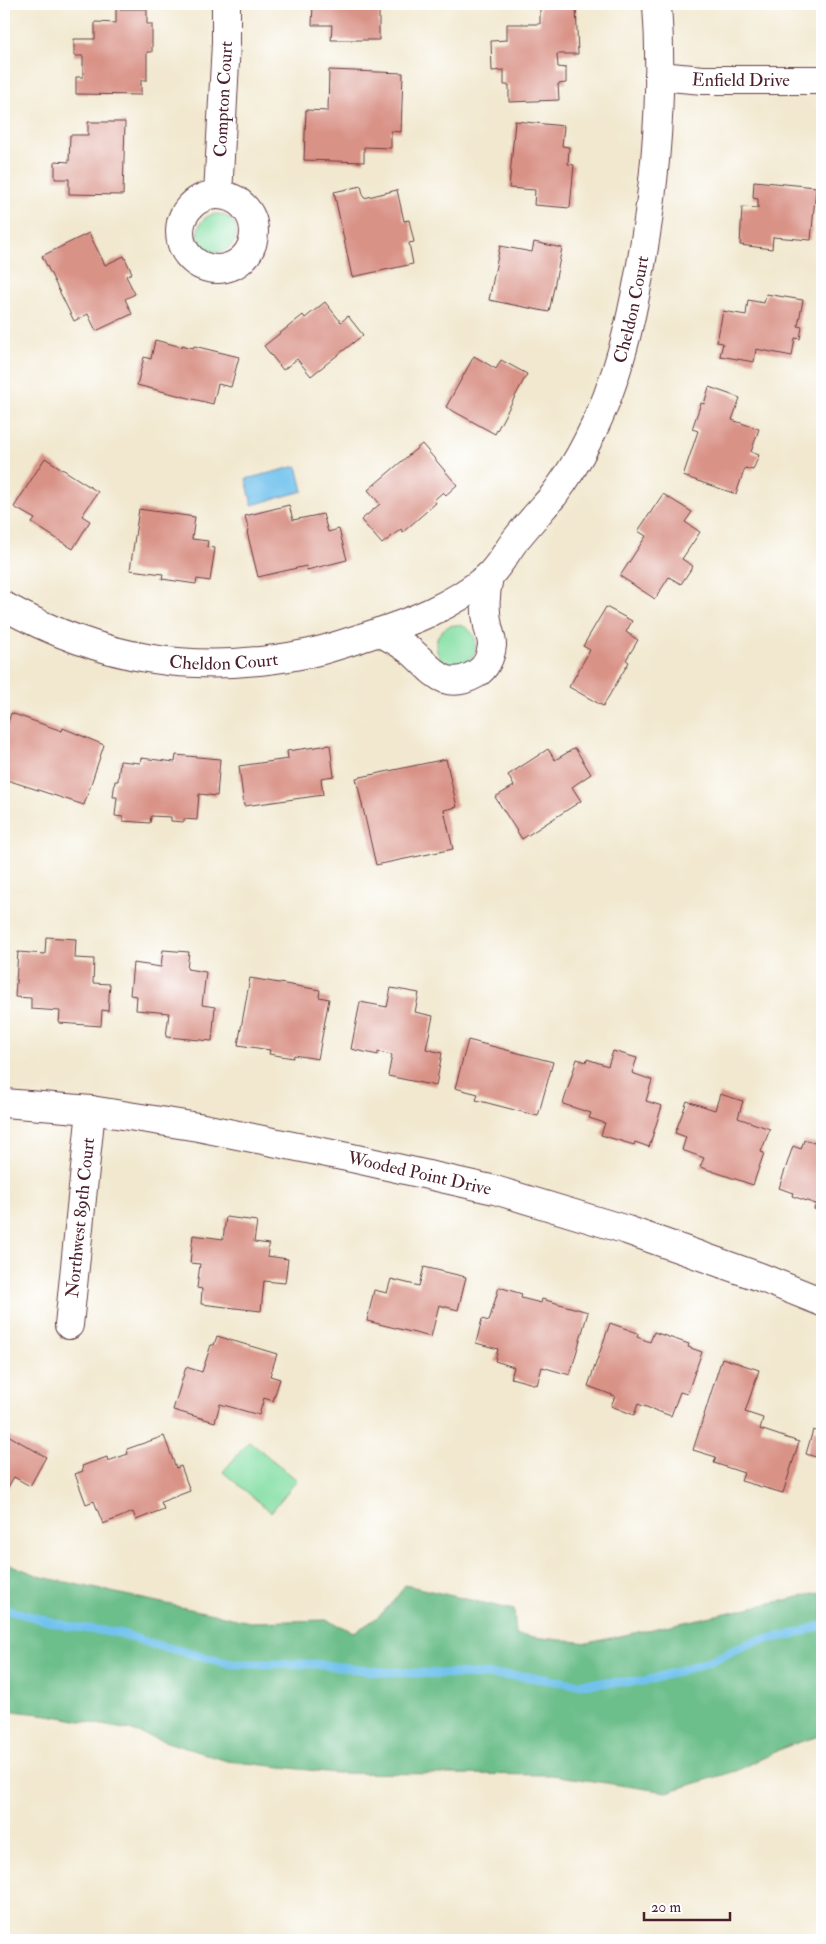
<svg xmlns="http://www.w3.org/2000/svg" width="826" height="1944" viewBox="0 0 826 1944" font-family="'IM FELL Double Pica',serif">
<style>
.green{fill:#86dfa5;stroke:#687f68}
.forest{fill:#6cbe8a;stroke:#5b6e5a}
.water{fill:#72c2ed;stroke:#5e708c}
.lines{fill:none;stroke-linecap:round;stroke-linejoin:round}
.stream{stroke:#72c2ed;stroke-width:9}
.building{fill:#d99286}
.minor-casing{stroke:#633d44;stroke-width:30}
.minor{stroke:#fff;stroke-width:28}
.labels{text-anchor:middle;stroke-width:4;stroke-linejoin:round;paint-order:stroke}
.street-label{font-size:18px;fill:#4a1f2b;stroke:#fff}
</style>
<rect width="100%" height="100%" fill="#fff"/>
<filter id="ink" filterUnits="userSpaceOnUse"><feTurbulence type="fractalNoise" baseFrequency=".02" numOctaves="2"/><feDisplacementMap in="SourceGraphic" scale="10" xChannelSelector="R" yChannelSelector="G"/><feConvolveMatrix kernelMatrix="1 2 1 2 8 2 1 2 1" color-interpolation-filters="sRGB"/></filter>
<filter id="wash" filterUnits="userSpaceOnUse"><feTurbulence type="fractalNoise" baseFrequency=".0096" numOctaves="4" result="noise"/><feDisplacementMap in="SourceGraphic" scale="20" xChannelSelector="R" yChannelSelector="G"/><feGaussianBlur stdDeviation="1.12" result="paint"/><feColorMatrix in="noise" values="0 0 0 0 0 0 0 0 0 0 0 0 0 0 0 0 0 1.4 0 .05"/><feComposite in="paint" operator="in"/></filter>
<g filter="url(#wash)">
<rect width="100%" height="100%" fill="#f1e8cf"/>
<g class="green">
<circle cx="217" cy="233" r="19"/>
<circle cx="456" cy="645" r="20"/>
<path d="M249,1441L297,1480L271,1512L223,1472Z"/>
</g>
<path class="forest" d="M4,1562L42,1577L250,1622L326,1620L354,1632C378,1619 390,1608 405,1585L514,1610L516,1635L588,1643L822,1592V1737L819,1736L788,1746L736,1771L667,1792L552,1775L335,1773L227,1761L129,1730L49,1715L4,1710Z"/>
<path class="water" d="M297,466L303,491L252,505L246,479Z"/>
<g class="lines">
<path class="stream" d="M4,1609L66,1626L120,1633L149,1643L232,1664H315L383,1672L523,1676L576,1684L646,1681L711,1661L752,1642L799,1633L822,1625"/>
</g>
<g id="blocks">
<g class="building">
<path d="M313,4H379V40H331L332,25H312Z"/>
<path d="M576,6L578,54H557L558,67L566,68V83L558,84L559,100L509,102V85H504V70L492,71L491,41L507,40V24H540V7Z"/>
<path d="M116,9H147V24H152V52H147V80H141V95L76,94V77H83V56H74V39H95V22L116,23Z"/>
<path d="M329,70L403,73L401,132L391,131V148L364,147V162L304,160L306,110L328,111Z"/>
<path d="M515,121L564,126L562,146L569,147L568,164L574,165L570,208L534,205L535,190L509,188Z"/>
<path d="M88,122H125L123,195L69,194V179H55V161L69,162L70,135H88Z"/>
<path d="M754,181L816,187L811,240L773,237L772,249L740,245L742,207L758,208V199L753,198Z"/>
<path d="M361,186L364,198L397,190L404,221L409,220L414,242L409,243L413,264L352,277L334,192Z"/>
<path d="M89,233L105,265L124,256L132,273L126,276L135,294L125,299L132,314L96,331L88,314L74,321L42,256Z"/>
<path d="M534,242L562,248L549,312L489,300L500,246L532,252Z"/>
<path d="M766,294L803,300L798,326L802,327L800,339L795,338L792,356L756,349L754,362L720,356L723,343L717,342L723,311L746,315L748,300L764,303Z"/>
<path d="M325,302L341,322L348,316L363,335L311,376L297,359L283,370L264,346L303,315L305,318Z"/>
<path d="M155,340L182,347V345L193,348L194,346L239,357L231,387L218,384L213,404L137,385L144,357L151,359Z"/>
<path d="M474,356L496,369L501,360L527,374L495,434L446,407Z"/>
<path d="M709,387L740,398L732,420L759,429L751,452L759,455L753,470L745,468L736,494L683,476L698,431L692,429L701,403L704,404Z"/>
<path d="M422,444L457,485L446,495L443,492L434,500L436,503L403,532L401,529L382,544L361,520L380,504L368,490Z"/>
<path d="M45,458L98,492L82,516L90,521L73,549L32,523L35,519L14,507Z"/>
<path d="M663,494L692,512L685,522L700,532L682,559L693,566L681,584L669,577L655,599L620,576L646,536L638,531Z"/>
<path d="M289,505L293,520L323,514L328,532L339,529L347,560L307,570L306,566L258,577L247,532L249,531L245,516Z"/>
<path d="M139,509L195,517L192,539L208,541L207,547L215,548L210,581L197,579L196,584L162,579L163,574L130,570Z"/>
<path d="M606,607L632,621L626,632L638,640L626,660L629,662L603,706L569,687L590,650L583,646Z"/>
<path d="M11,713L62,731L63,728L104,745L84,805L4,779V736Z"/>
<path d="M330,745L334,776L321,778L323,795L244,806L239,766L288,759L287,751Z"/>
<path d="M575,748L591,774L572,787L581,801L522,839L495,797L514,786L508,775L548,749L555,760Z"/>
<path d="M176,755L220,759L217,796L199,794L197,820L184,819V822L171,821V817L151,816L150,823L123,821V817L115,816L117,797H113L115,781H118L120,761L140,763L141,758L175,762Z"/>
<path d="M446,759L457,807L444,810L453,849L376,865L356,778Z"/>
<path d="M46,937L76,939L75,958L94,959L93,983L110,984L108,1011L102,1010L101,1026L59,1023L60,1011L31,1009V998L15,997L18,952L45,954Z"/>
<path d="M163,950L189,952L187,969L206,972L202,1005L215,1007L212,1041L166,1037L169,1013L136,1010L137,996L130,995L133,963L161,967Z"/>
<path d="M250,978L320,990L319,997L329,999L318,1059L294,1055L293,1058L269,1054L270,1050L238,1045Z"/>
<path d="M391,988L419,993L415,1012L433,1016L426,1049L442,1053L436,1086L388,1076L392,1055L378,1052V1055L351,1049L360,1002L387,1007Z"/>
<path d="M468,1040L553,1062L538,1116L476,1100L478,1094L455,1088Z"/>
<path d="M613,1051L637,1058L632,1073L652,1080L646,1101L662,1106L649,1147L635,1142L634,1145L601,1135L605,1123L589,1118L591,1113L563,1104L577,1059L586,1062L587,1059L608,1066Z"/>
<path d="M720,1094L743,1101L738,1118L770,1129L761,1152L764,1153L753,1185L700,1167L704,1158L682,1150L686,1137L675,1133L687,1101L715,1110Z"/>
<path d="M804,1140L822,1145V1212L814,1209L816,1204L792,1196L793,1193L779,1188L793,1146L801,1149Z"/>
<path d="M226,1217L257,1221L254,1242L269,1244L267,1256L288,1259L285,1283L264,1281L261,1311L201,1304L202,1289L197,1288L200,1264L190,1263L193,1235L223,1239Z"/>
<path d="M424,1267L466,1277L458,1310L439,1305L431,1337L367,1321L374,1290L387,1293L391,1279L419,1286Z"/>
<path d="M499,1287L522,1294L521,1298L541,1303L542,1299L588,1312L570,1375L542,1367L537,1385L511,1378L514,1367L495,1361L498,1349L476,1343L482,1319L489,1321Z"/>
<path d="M610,1323L638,1333L637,1337L650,1342L654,1332L689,1344L688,1347L702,1352L687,1394L680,1392L671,1416L638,1404L634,1415L611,1406L615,1396L588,1386Z"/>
<path d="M217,1336L277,1354L270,1376L280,1379L273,1401L264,1398L259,1415L220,1404L215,1422L173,1410L186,1367L202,1372L211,1345H214Z"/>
<path d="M722,1358L759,1370L745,1412L763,1418L760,1429L799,1442L783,1493L741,1481L744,1473L714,1463L716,1457L693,1450Z"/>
<path d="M822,1419V1459L806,1454L813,1430L818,1432Z"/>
<path d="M6,1434L46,1457L30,1486L14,1477L4,1494V1438Z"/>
<path d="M164,1436L176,1468L181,1466L190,1491L161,1502L164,1509L136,1520L133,1512L103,1524L94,1501L86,1504L75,1474L83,1471L82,1466L107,1457L108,1461L128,1454L127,1449Z"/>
</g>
</g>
</g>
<g filter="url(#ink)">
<use href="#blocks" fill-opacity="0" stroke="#633d44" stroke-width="1"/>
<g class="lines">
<g class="minor-casing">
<g id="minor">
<path id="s1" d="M659,76L703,80H822"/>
<path id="s2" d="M218,195L226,43V4"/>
<circle cx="217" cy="232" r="37"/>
<path id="s3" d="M4,606C102,660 194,676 305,654C327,650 348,642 370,635C411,622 452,606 486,578C499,568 507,550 517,538C529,523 542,509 554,495C566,479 578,460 587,442C619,381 633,314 644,247C657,167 663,85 657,4"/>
<path d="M379,632C391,638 402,644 412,652C434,671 444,692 476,674C486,668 491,656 492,645C492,639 489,632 488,626C484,609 485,594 489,577"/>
<path id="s4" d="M4,1103L91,1110L198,1127L352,1158L495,1190L627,1230L760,1277L822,1302"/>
<path id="s5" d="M69,1325L91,1110"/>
</g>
</g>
<use href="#minor" class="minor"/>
</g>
</g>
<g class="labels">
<g class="street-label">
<text dy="6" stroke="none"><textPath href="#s1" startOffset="82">Enfield Drive</textPath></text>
<text dy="6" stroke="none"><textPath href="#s2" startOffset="96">Compton Court</textPath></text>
<text dy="6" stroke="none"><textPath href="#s3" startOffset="820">Cheldon Court</textPath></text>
<text dy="6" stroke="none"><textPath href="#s3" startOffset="230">Cheldon Court</textPath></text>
<text dy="6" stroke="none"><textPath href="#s4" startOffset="422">Wooded Point Drive</textPath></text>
<text dy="6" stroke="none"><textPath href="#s5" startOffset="108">Northwest 89th Court</textPath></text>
</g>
</g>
<rect width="826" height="1944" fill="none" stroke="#fff" stroke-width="20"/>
<path d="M644 1912v8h86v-8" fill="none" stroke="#4a1f2b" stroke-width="2.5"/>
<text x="651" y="1912" font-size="15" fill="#4a1f2b" stroke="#ffffff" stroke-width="4" paint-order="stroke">20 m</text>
</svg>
